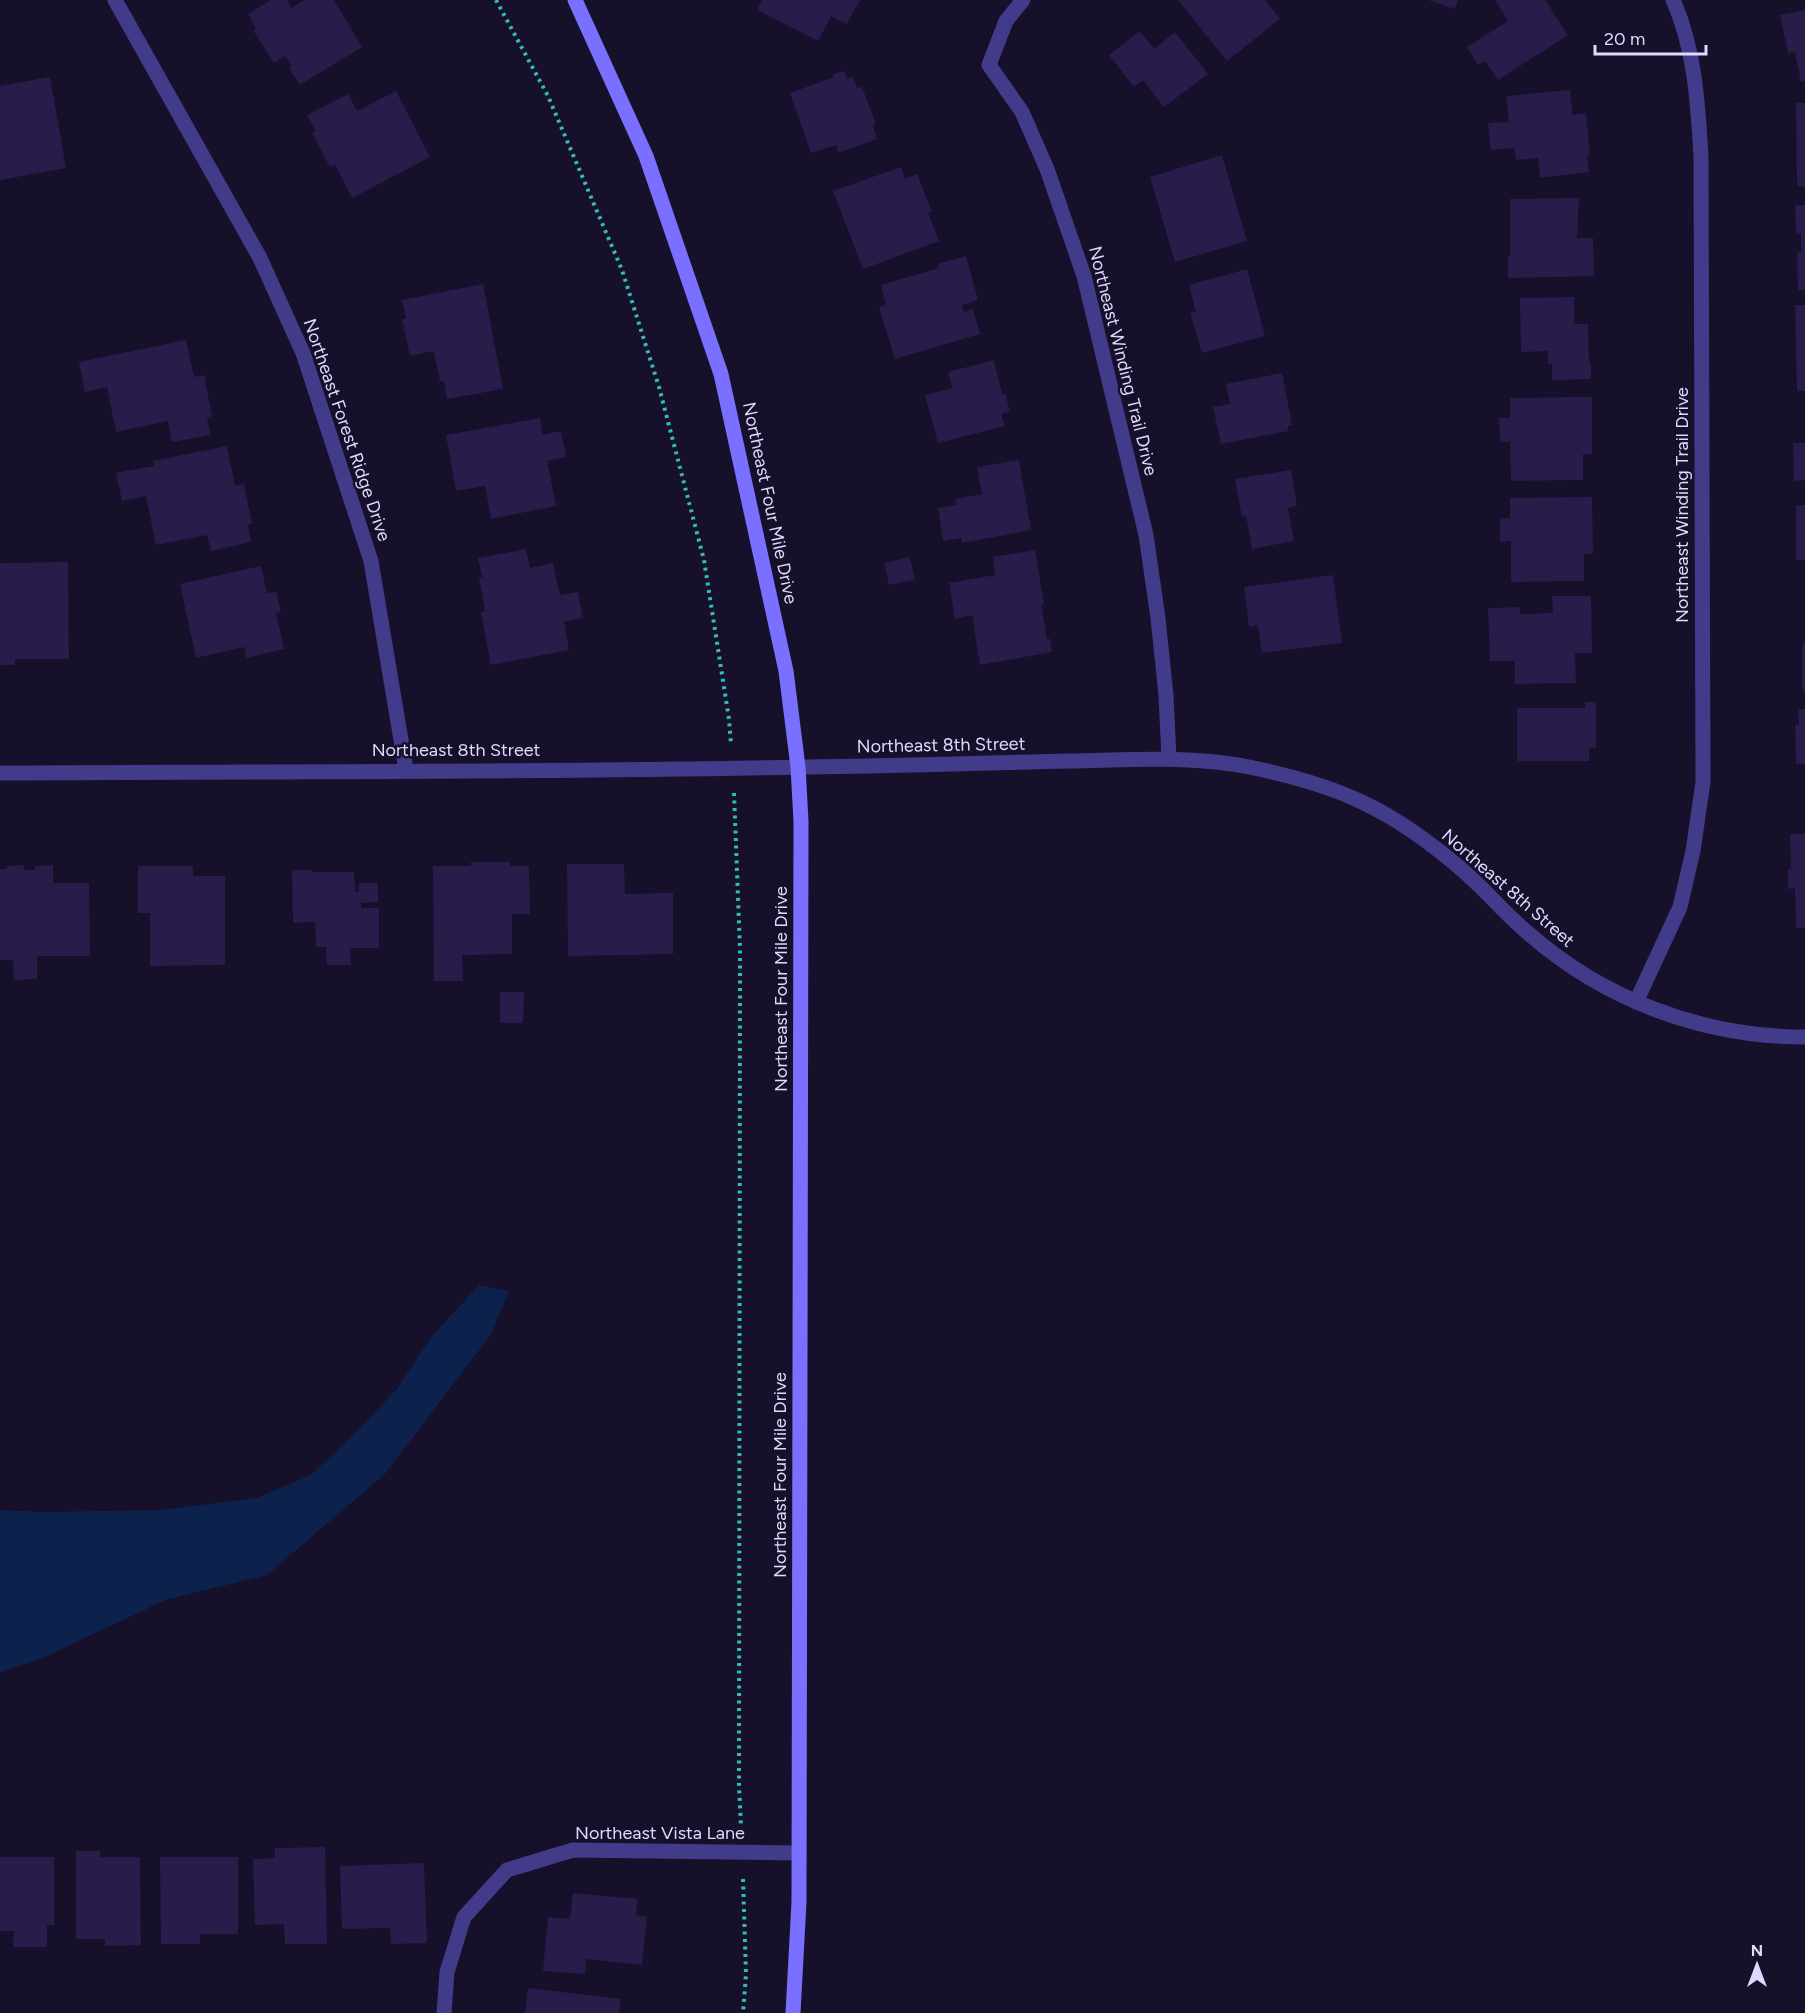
<svg xmlns="http://www.w3.org/2000/svg" width="1805" height="2013" viewBox="0 0 1805 2013" font-family="Figtree,sans-serif">
<style>
.water{fill:#0c224d}
.building{fill:#281c4b}
.lines{fill:none;stroke-linecap:round;stroke-linejoin:round}
.path{stroke:#2fbdba;stroke-width:4;stroke-dasharray:3 4.5;stroke-linecap:butt}
.street{stroke:#413b89;stroke-width:15}
.secondary{stroke:#7a70ff;stroke-width:15}
.labels{text-anchor:middle;stroke-width:5;stroke-linejoin:round;paint-order:stroke}
.street-label{font-size:18px;fill:#dfd9ff;stroke:#16102a}
</style>
<rect width="100%" height="100%" fill="#16102a"/>
<path class="water" d="M479,1285L509,1291L490,1336L384,1475L267,1575L165,1600L45,1657L0,1673V1510L43,1512L160,1510L256,1498L311,1475L356,1432L396,1390L432,1336Z"/>
<g class="building">
<path d="M271,0H287L291,8L304,0H334L362,47L300,85L289,68L292,66L285,56L274,63L253,30L256,28L248,14Z"/>
<path d="M762,0H860L847,24L831,16L818,41L757,10Z"/>
<path d="M1178,0H1265L1280,19L1227,61Z"/>
<path d="M1428,0H1458L1455,9Z"/>
<path d="M1495,0H1545L1568,35L1498,80L1485,61L1478,65L1467,47L1508,21Z"/>
<path d="M1805,10V81L1801,82L1795,52L1788,53L1780,15Z"/>
<path d="M1140,31L1154,49L1175,32L1208,74L1164,107L1143,80L1134,87L1109,55Z"/>
<path d="M844,71L847,79L853,77L857,88L862,87L876,124L873,125L877,139L838,153L836,145L811,153L790,93L834,77L833,74Z"/>
<path d="M50,77L66,168L0,180V86Z"/>
<path d="M1570,90L1573,115L1586,113L1590,155H1587L1589,172L1540,178L1538,158L1516,160L1514,148L1491,150L1488,123L1509,122L1506,96Z"/>
<path d="M396,91L430,157L352,198L335,165L330,167L312,133L316,132L307,115L348,94L357,111Z"/>
<path d="M1796,103H1805V188L1797,186Z"/>
<path d="M1222,155L1247,241L1175,262L1150,177Z"/>
<path d="M901,167L905,179L917,174L932,212L928,213L939,241L863,269L833,191Z"/>
<path d="M1579,198L1577,238H1593L1594,276L1508,278V256H1510V199Z"/>
<path d="M1795,205H1805V290H1798L1797,252H1801V234H1796Z"/>
<path d="M966,256L978,300L962,305L964,312L973,309L980,334L895,359L879,307L886,305L881,285L939,268L938,264Z"/>
<path d="M1247,269L1265,336L1202,353L1190,313L1196,312L1189,285Z"/>
<path d="M483,284L503,389L447,399L444,381H440L434,351L410,356L402,319H406L402,300Z"/>
<path d="M1574,297V324H1588L1589,362H1591V379L1552,380V364H1548V351L1521,352L1520,298Z"/>
<path d="M1795,305H1805V391H1797Z"/>
<path d="M186,340L194,377L204,375L212,416L207,418L211,435L172,442L168,421L116,432L107,387L85,392L79,362Z"/>
<path d="M994,360L1002,394H1005L1010,411L1001,414L1005,426L938,443L925,395L952,388L948,372Z"/>
<path d="M1282,373L1292,425L1288,426V431L1221,444L1213,407L1230,404L1226,384Z"/>
<path d="M1592,397V454H1583V480L1511,481L1510,442H1500L1499,418H1510V398Z"/>
<path d="M540,418L542,435L561,431L566,457L547,461L556,506L491,519L485,486L456,491L446,435Z"/>
<path d="M1793,443H1805V480L1794,481Z"/>
<path d="M227,446L235,486L244,484L252,524L248,525L251,542L211,551L207,535L156,545L146,496L122,501L116,473L154,466L153,461Z"/>
<path d="M1019,460L1031,530L962,543L961,538L943,541L938,508L956,505L955,499L982,494L977,467Z"/>
<path d="M1291,470L1297,506L1288,508L1294,541L1252,549L1246,516L1242,517L1235,479Z"/>
<path d="M1592,497L1593,554H1584V581L1511,582V541L1500,542V518H1510V498Z"/>
<rect x="1796" y="505" width="9" height="55"/>
<path d="M526,549L530,568L553,563L560,595L578,592L583,618L564,622L569,650L491,665L481,612L485,611L479,578L482,577L478,558Z"/>
<path d="M1035,550L1044,604L1041,605L1047,639H1050L1052,652L980,665L972,615L955,619L949,583L995,575L993,557Z"/>
<path d="M910,557L915,580L889,585L884,563Z"/>
<path d="M68,562L69,659H15V665H0V563Z"/>
<path d="M261,566L267,593L276,592L281,612L276,613L284,649L246,658L244,647L196,658L180,584Z"/>
<path d="M1333,575L1342,643L1262,653L1258,625L1249,627L1244,587Z"/>
<path d="M1552,596H1591L1592,653H1575L1576,683L1515,684V661H1490L1488,608L1520,607V614L1553,613Z"/>
<rect x="1802" y="643" width="3" height="48"/>
<path d="M1585,702H1596V748H1589V761H1517V708H1585Z"/>
<path d="M1798,709H1805V764H1796L1795,725H1799Z"/>
<path d="M1790,834H1805V928H1796L1795,888L1788,889V869H1791Z"/>
<path d="M471,862H510V866H529L530,914H512V954L462,955L463,981H434L433,866H471Z"/>
<path d="M567,864H624L625,894L673,893V954L568,956Z"/>
<path d="M24,865V870H35V866L53,865V883H89L90,956H37V979L14,980L13,960H0V869H7V866Z"/>
<path d="M138,866H193V876H225V965L150,966V913H138Z"/>
<path d="M292,870H312V872H354L355,892H359V883H378V902L361,903V908H379V948H350L351,965H327L326,947H316L315,922L293,923Z"/>
<path d="M500,992H524L523,1023H500Z"/>
<path d="M325,1847L327,1944H285L284,1924L255,1925L253,1859L275,1858V1848Z"/>
<path d="M76,1851H100V1857H140L141,1945L105,1946V1939H76Z"/>
<path d="M0,1857H54V1925H47V1947H13L14,1931H0Z"/>
<path d="M160,1857H238V1934H200V1944H161Z"/>
<path d="M424,1863L427,1943L391,1944L390,1928L342,1929L340,1866Z"/>
<path d="M573,1893L638,1899L636,1915L647,1917L642,1965L586,1959L585,1974L543,1971L548,1917L570,1919Z"/>
<path d="M528,1988L621,1999L619,2013H525Z"/>
</g>
<g class="lines">
<g class="path">
<path d="M496,0L548,96L622,270L659,387L704,560L729,719L731,744"/>
<path d="M734,793L740,949L739,1785L741,1826"/>
<path d="M743,1879L746,1974L743,2013"/>
</g>
<g class="street">
<path d="M115,0L260,258L303,353L371,561L406,770"/>
<path d="M1023,0L1006,21L989,65L1022,112L1047,169L1084,276L1146,535L1158,618L1166,695L1169,759"/>
<path d="M0,773C268,771 536,773 805,767C893,766 981,763 1069,761C1129,760 1191,755 1249,767C1288,775 1330,786 1366,804C1399,820 1432,844 1460,868C1484,888 1504,913 1528,933C1604,1000 1703,1037 1805,1037"/>
<path d="M1636,1002L1680,907L1693,851L1703,782L1701,157C1698,104 1695,49 1673,0"/>
<path d="M444,2013L447,1972L464,1917L507,1870L573,1850L799,1853"/>
</g>
<path class="secondary" d="M575,0L646,156L721,374L786,671L798,767L801,821L799,1902L793,2013"/>
</g>
<g class="labels">
<g class="street-label">
<text transform="translate(1123 361) rotate(76)" y="6">Northeast Winding Trail Drive</text>
<text transform="translate(347 430) rotate(71)" y="6">Northeast Forest Ridge Drive</text>
<text transform="translate(770 503) rotate(78)" y="6">Northeast Four Mile Drive</text>
<text transform="translate(1682 505) rotate(-90)" y="6">Northeast Winding Trail Drive</text>
<text transform="translate(941 745) rotate(-1)" y="6">Northeast 8th Street</text>
<text x="456" y="756">Northeast 8th Street</text>
<text transform="translate(1508 888) rotate(41)" y="6">Northeast 8th Street</text>
<text transform="translate(781 989) rotate(-90)" y="6">Northeast Four Mile Drive</text>
<text transform="translate(780 1475) rotate(-90)" y="6">Northeast Four Mile Drive</text>
<text x="660" y="1839">Northeast Vista Lane</text>
</g>
</g>
<g transform="translate(1757 1965)" stroke="#16102a" stroke-width="4.5" paint-order="stroke">
<path d="M0-4.5L10 22L0 15L-10 22Z" fill="#dfd9ff"/>
<text y="-9" font-size="16" font-weight="bold" text-anchor="middle" fill="#dfd9ff">N</text>
</g>
<path d="M1595 45v9h111v-9" fill="none" stroke="#dfd9ff" stroke-width="3"/>
<text x="1604" y="45" font-size="18" fill="#dfd9ff" stroke="#16102a" stroke-width="4.5" paint-order="stroke">20 m</text>
</svg>
